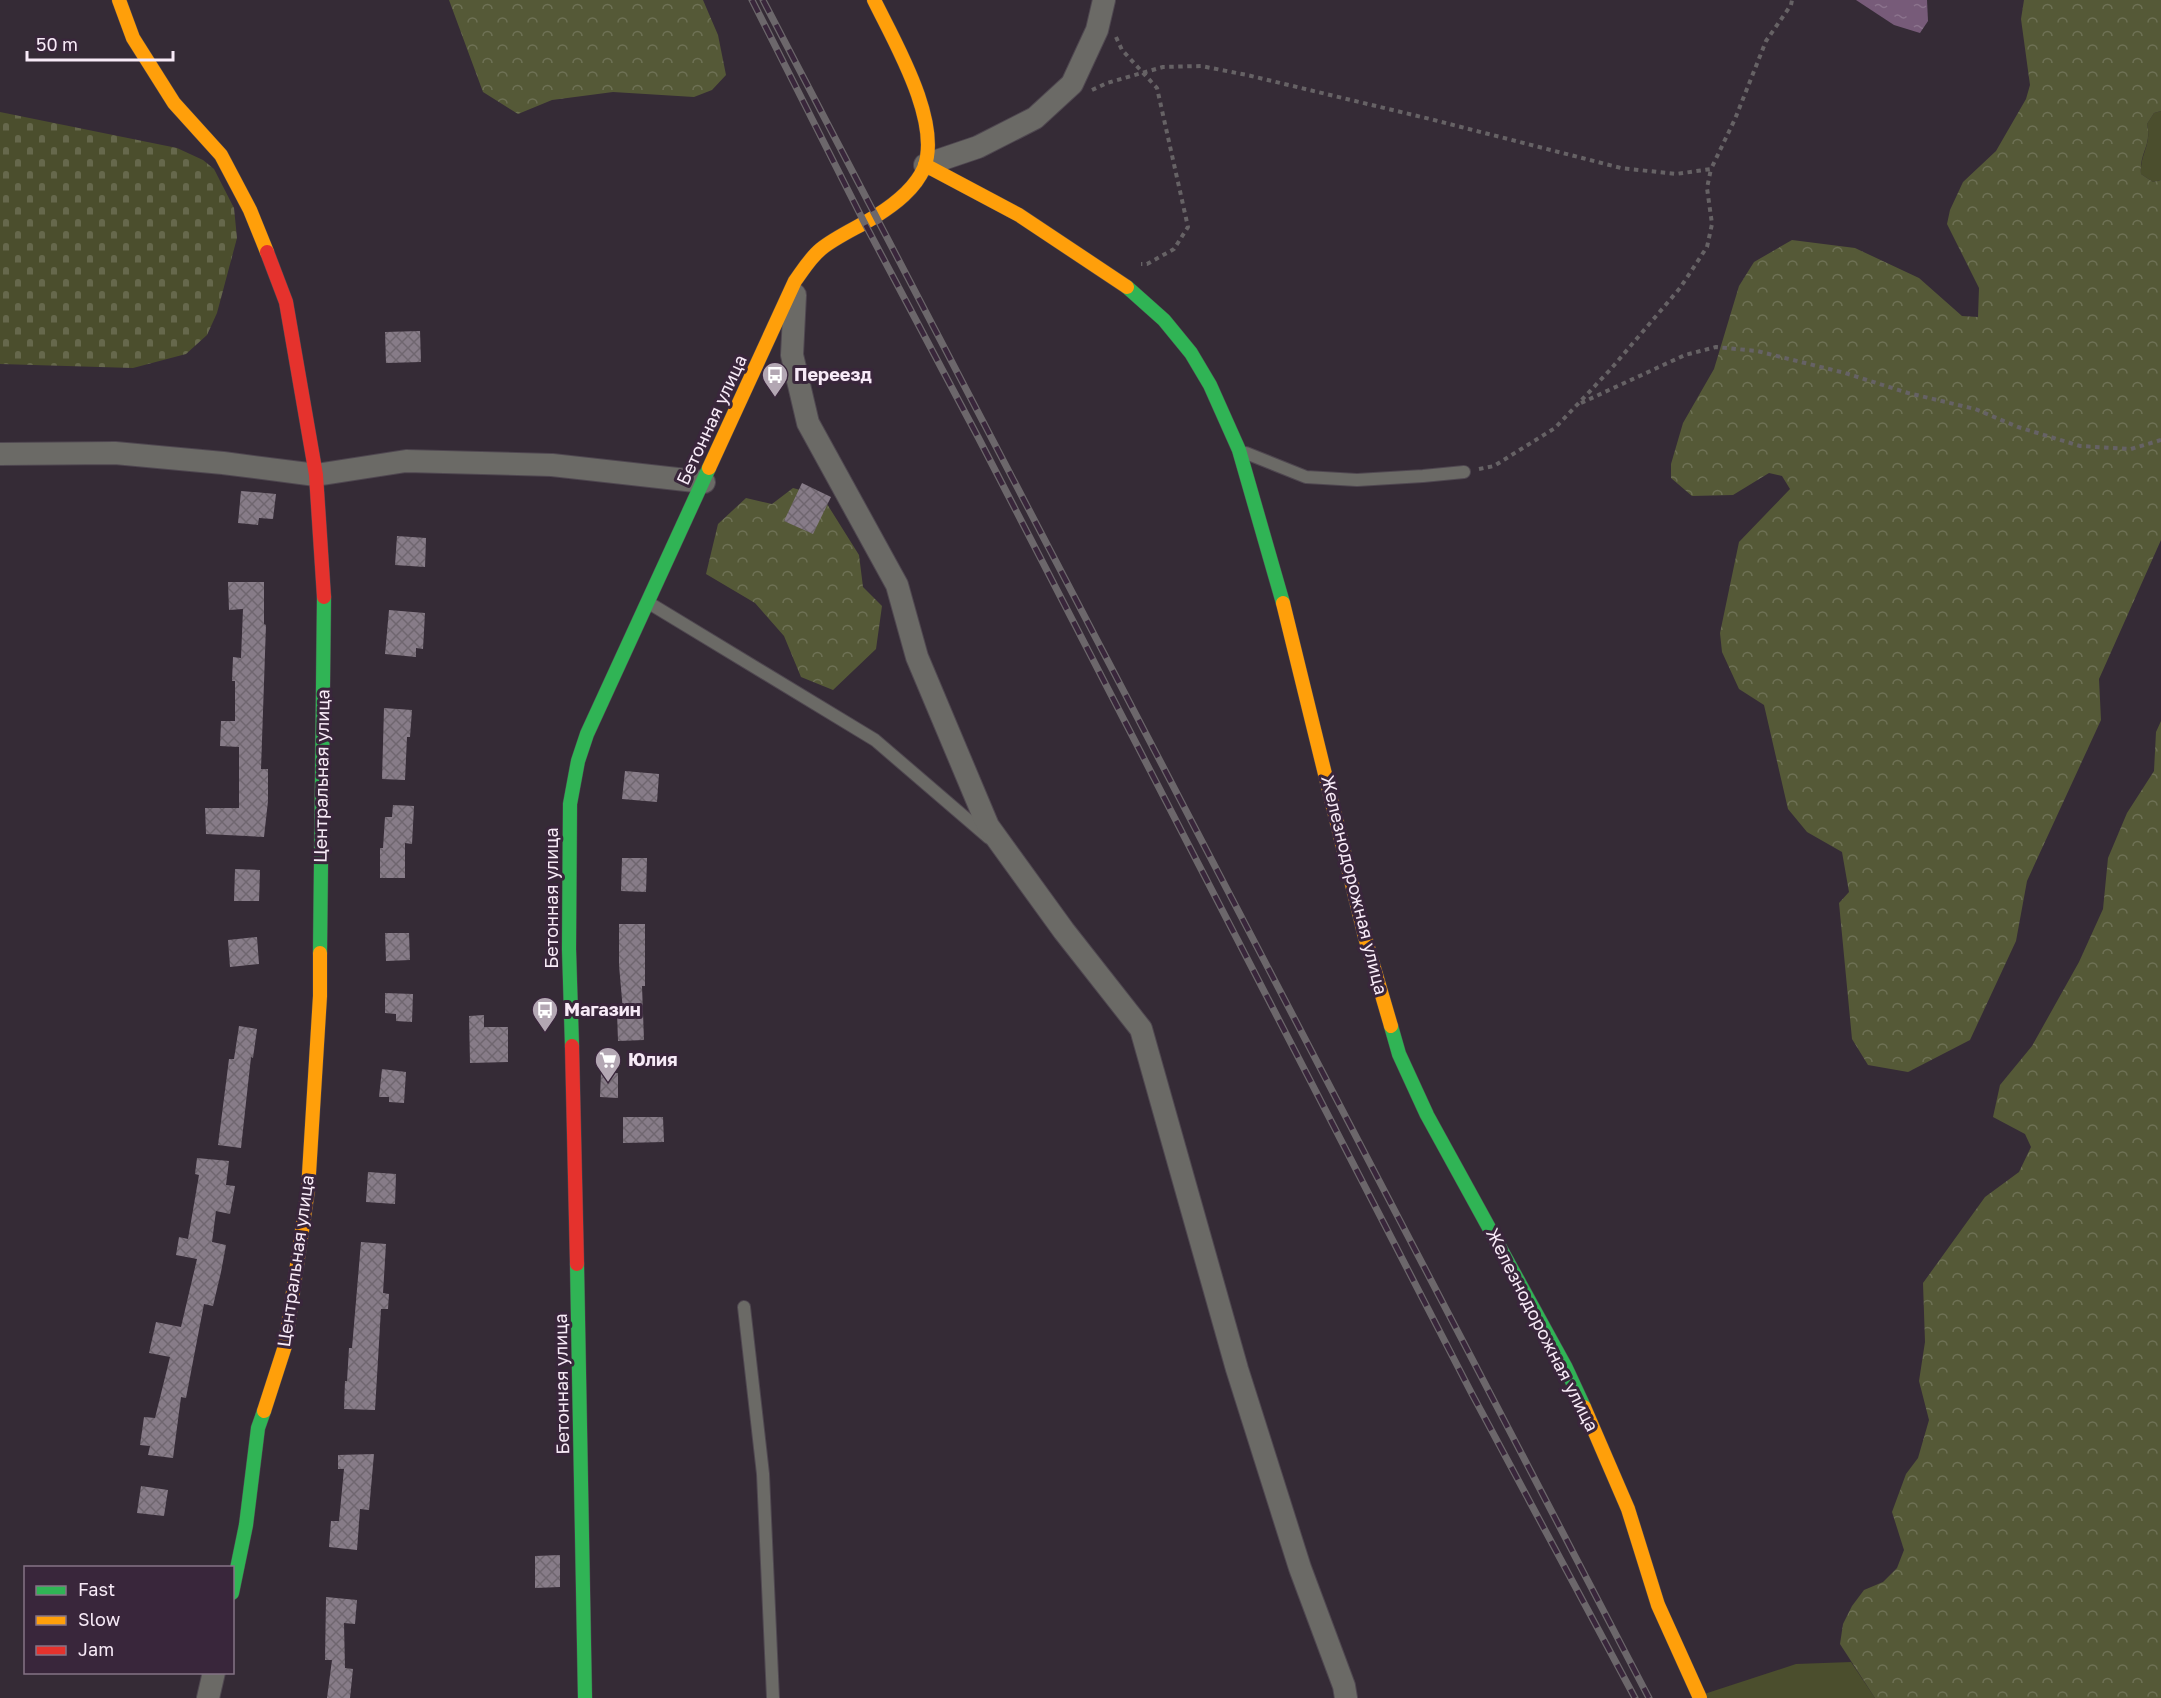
<svg xmlns="http://www.w3.org/2000/svg" width="2161" height="1698" viewBox="0 0 2161 1698" font-family="'Golos Text',sans-serif">
<style>
.green{fill:#4b4e2d}
.forest{fill:url(#forest-crowns)}
.cemetery{fill:url(#cemetery-stones)}
.water{fill:url(#water-ripples)}
.building{fill:url(#building-cross-hatch)}
.lines{fill:none;stroke-linecap:round;stroke-linejoin:round}
.lane-casing{stroke:#4f4750;stroke-width:14}
.street-casing{stroke:#4f4750;stroke-width:24}
.fast-casing{stroke:#4f4750;stroke-width:15}
.slow-casing{stroke:#4f4750;stroke-width:15}
.jam-casing{stroke:#4f4750;stroke-width:15}
.path{stroke:#666265;stroke-width:4;stroke-dasharray:4.5 4.5;stroke-linecap:butt}
.lane{stroke:#6b6a66;stroke-width:12}
.street{stroke:#6b6a66;stroke-width:22}
.fast{stroke:#30b455;stroke-width:14}
.slow{stroke:#ff9f0a;stroke-width:14}
.jam{stroke:#e5322d;stroke-width:14}
.rail-casing{stroke:#6c676b;stroke-width:7}
.rail{stroke:#39263b;stroke-width:4.5;stroke-dasharray:14;stroke-linecap:butt}
.labels{text-anchor:middle;stroke-width:6;stroke-linejoin:round;paint-order:stroke}
.poi-label{font-size:18px;font-weight:bold;fill:#f7eaf7;stroke:#39263b;text-anchor:start}
.street-label{font-size:18px;fill:#f7eaf7;stroke:#39263b}
</style>
<defs>
<pattern id="forest-crowns" width="20" height="18" patternUnits="userSpaceOnUse" patternTransform="scale(1.5)"><rect width="20" height="18" fill="#555937"/><path d="M2 6a3 3 0 1 1 6 0M12 15a3 3 0 1 1 6 0" fill="none" stroke="#6e7155"/></pattern>
<pattern id="cemetery-stones" width="16" height="16" patternUnits="userSpaceOnUse" patternTransform="scale(1.5)"><rect width="16" height="16" fill="#4b4e2d"/><path d="M2 7V4a2 2 0 0 1 4 0v3zM10 15v-3a2 2 0 0 1 4 0v3z" fill="#66684c"/></pattern>
<pattern id="water-ripples" width="26" height="14" patternUnits="userSpaceOnUse" patternTransform="scale(1.5)"><rect width="26" height="14" fill="#775b79"/><path d="M2 4q2-2 4 0t4 0M15 11q2-2 4 0t4 0" fill="none" stroke="#8b738d"/></pattern>
<pattern id="building-cross-hatch" width="8" height="8" patternUnits="userSpaceOnUse" patternTransform="scale(1.5)"><rect width="8" height="8" fill="#877c88"/><path d="M0 0l8 8M0 8l8-8" fill="none" stroke="#6f666f"/></pattern>
</defs>
<rect width="100%" height="100%" fill="#352b36"/>
<g class="green">
<path d="M2161,111V180L2153,182L2141,174C2140,153 2152,145 2147,124L2154,113Z"/>
<path d="M1851,1662L1875,1698H1692L1796,1664Z"/>
</g>
<g class="forest">
<path d="M449,0H703L718,35L726,75L712,90L694,97L613,92L552,100L518,114L483,92Z"/>
<path d="M2024,0H2161V111L2154,113L2147,124C2152,146 2139,152 2141,174L2153,182L2161,180V540L2099,679L2101,720L2027,881L2016,941L1970,1040L1908,1072L1868,1065L1852,1039L1839,903L1849,892L1842,852L1807,832L1788,809L1764,705L1739,689L1722,652L1720,633L1739,542L1790,489L1782,476L1769,473L1733,495L1692,496L1671,478V464L1683,423L1714,369L1739,286L1754,262L1792,240L1855,248L1919,278L1962,316L1978,317L1979,288L1947,224L1950,210L1963,182L1996,151L2026,99L2030,85L2021,19Z"/>
<path d="M793,488L822,496L859,555L863,587L882,606L876,649L833,690L801,677L784,636L755,603L706,574L718,524L746,498L772,504Z"/>
<path d="M2161,721V1698H1875L1840,1644L1843,1624L1852,1606L1864,1590L1883,1582L1897,1568L1904,1550L1892,1512L1906,1474L1918,1458L1929,1420L1919,1381L1925,1342L1923,1283L1985,1197L2019,1172L2031,1147L2025,1134L1993,1117L2000,1085L2032,1046L2079,962L2103,909L2108,858L2127,813L2154,771L2156,732Z"/>
</g>
<path class="cemetery" d="M0,112L177,148L203,160L214,169L234,208L237,238L217,313L207,335L186,354L133,368L0,364Z"/>
<path class="water" d="M1856,0H1927L1928,21L1920,33L1894,25Z"/>
<g class="building">
<path d="M420,331L421,362L386,363L385,332Z"/>
<path d="M802,483L831,497L813,534L784,521Z"/>
<path d="M241,491L276,494L273,519L259,518L258,525L238,523Z"/>
<path d="M397,536L426,538L425,567L395,565Z"/>
<path d="M228,582H264V624L266,625L261,769H268V801L264,837L206,834L205,808H239V747L220,746L221,721H235V681H232L233,657L241,658L243,609L229,610Z"/>
<path d="M389,610L425,613L423,649L416,648V657L385,654Z"/>
<path d="M384,708L412,710L410,737H407L405,780L382,779Z"/>
<path d="M625,771L659,774L657,802L622,799Z"/>
<path d="M393,805L414,806L412,844L405,843V878H380V848H383L385,817H392Z"/>
<path d="M622,858H647L646,892L621,891Z"/>
<path d="M235,869L260,870L259,901H234Z"/>
<path d="M619,924H645V986H642L644,1040L618,1041L617,1012L623,1011L619,965Z"/>
<path d="M385,933H409L410,960L386,961Z"/>
<path d="M257,937L259,964L230,967L228,940Z"/>
<path d="M385,993L413,994L412,1022L396,1021V1014L385,1013Z"/>
<path d="M484,1015V1027H508V1062L470,1063L469,1016Z"/>
<path d="M239,1026L257,1029L253,1058L251,1057L241,1148L218,1145L229,1059H234Z"/>
<path d="M382,1069L406,1072L404,1103L389,1102V1097H379Z"/>
<path d="M601,1073H618V1098L600,1097Z"/>
<path d="M623,1117H663L664,1142L623,1143Z"/>
<path d="M197,1158L229,1161L226,1185L235,1186L230,1214L216,1211L212,1242L226,1245L221,1272L213,1306L204,1304L186,1398L181,1397L173,1458L148,1455L150,1446L140,1445L144,1417L155,1418L170,1357L149,1353L156,1322L181,1327L197,1259L176,1255L179,1237L188,1239L199,1175L195,1174Z"/>
<path d="M368,1172L396,1174L395,1204L366,1202Z"/>
<path d="M361,1242L386,1244L383,1293L389,1294L388,1309H381L375,1410L344,1409L345,1381H347L349,1348H352Z"/>
<path d="M374,1454L369,1510L360,1509L357,1550L329,1547L331,1521H339L344,1469H338V1455Z"/>
<path d="M141,1486L168,1490L164,1516L137,1513Z"/>
<path d="M560,1555V1587L535,1588V1556Z"/>
<path d="M326,1597L357,1600L355,1624L344,1623L345,1668L353,1669L350,1698H327L332,1660H325Z"/>
</g>
<g class="lines">
<g class="lane-casing">
<g id="lane">
<path d="M1246,453L1306,477L1357,480L1423,476L1464,472"/>
<path d="M649,603L875,740L989,838"/>
<path d="M744,1307L763,1474L773,1698"/>
</g>
</g>
<g class="street-casing">
<g id="street">
<path d="M925,165L978,147L1035,118L1072,84L1097,30L1104,0"/>
<path d="M795,295L792,355L808,423L897,585L917,657L988,826L1064,931L1141,1029L1237,1369L1300,1568L1344,1686L1346,1698"/>
<path d="M0,454L115,453L223,463L316,475L406,461L552,465L704,482"/>
<path d="M208,1698L214,1672"/>
</g>
</g>
<g class="fast-casing">
<g id="fast">
<path d="M1127,287L1164,320L1191,353L1210,385L1239,450L1283,603"/>
<path d="M320,953L324,597"/>
<path d="M1391,1026L1399,1054L1427,1115L1565,1366L1584,1407"/>
<path d="M572,1046L569,949L570,804L578,761L587,734L709,468"/>
<path d="M577,1264L585,1698"/>
<path d="M232,1593L246,1525L258,1428L264,1411"/>
</g>
</g>
<g class="slow-casing">
<g id="slow">
<path d="M119,0L133,38L174,103L221,155L250,210L267,252"/>
<path d="M925,165L1019,215L1127,287"/>
<path d="M709,468L795,281C803,270 810,258 821,249C837,236 859,227 876,216C895,204 915,189 924,168C942,122 894,41 874,0"/>
<path d="M1283,603L1365,937L1391,1026"/>
<path d="M1584,1407L1628,1509L1658,1605L1700,1698"/>
<path d="M264,1411L285,1346L308,1190L320,996V953"/>
</g>
</g>
<g class="jam-casing">
<g id="jam">
<path d="M267,252L286,302L316,475L324,597"/>
<path d="M572,1046L577,1264"/>
</g>
</g>
<g class="path">
<path d="M1116,37L1122,50L1157,88L1188,227L1174,249L1147,264H1141"/>
<path d="M1092,90L1107,83L1163,67L1201,66L1247,75L1430,119L1621,168L1676,174L1711,169L1735,119L1766,41L1791,5L1792,0"/>
<path d="M1581,403L1685,355L1716,347L1757,351L1845,373L1908,393L1975,409L2018,427L2080,446L2131,449L2161,440"/>
<path d="M1479,469L1494,466L1555,428L1610,370L1680,288L1707,247L1712,224L1707,188L1711,169"/>
</g>
<use href="#lane" class="lane"/>
<use href="#street" class="street"/>
<use href="#fast" class="fast"/>
<use href="#slow" class="slow"/>
<use href="#jam" class="jam"/>
<g class="rail-casing">
<g id="rail">
<path d="M752,0L864,222L978,437L1472,1394L1635,1698"/>
<path d="M763,0L1649,1698"/>
</g>
</g>
<use href="#rail" class="rail"/>
</g>
<defs>
<g id="bus-pin" transform="scale(1.35)"><path d="M0 17L-7.5 6A9.5 9.5 0 1 1 7.5 6Z" fill="#b3a7b3" stroke="#39263b"/><path d="M-5-6H5V4H4V6H2V4H-2V6H-4V4H-5ZM-3.5-4V0h7V-4ZM-3.5 1.2v1.5H-2V1.2ZM2 1.2v1.5H3.5V1.2Z" fill="#fff"/></g>
<g id="supermarket-pin" transform="scale(1.35)"><path d="M0 17L-7.5 6A9.5 9.5 0 1 1 7.5 6Z" fill="#b3a7b3" stroke="#39263b"/><path d="M-6-5.5h2.5l.6 2H6L4.5 2H-2.5L-4.4-4H-6ZM-1.5 3.2a1.3 1.3 0 1 0 .1 0ZM3 3.2a1.3 1.3 0 1 0 .1 0Z" fill="#fff"/></g>
</defs>
<g fill-rule="evenodd">
<use href="#bus-pin" x="775" y="375"/>
<use href="#bus-pin" x="545" y="1010"/>
<use href="#supermarket-pin" x="608" y="1060"/>
</g>
<g class="labels">
<g class="poi-label">
<text x="794" y="381">Переезд</text>
<text x="564" y="1016">Магазин</text>
<text x="628" y="1066">Юлия</text>
</g>
<g class="street-label">
<text transform="translate(712 420) rotate(-65)" y="6">Бетонная улица</text>
<text transform="translate(322 776) rotate(-89)" y="6">Центральная улица</text>
<text transform="translate(1354 885) rotate(76)" y="6">Железнодорожная улица</text>
<text transform="translate(552 898) rotate(-90)" y="6">Бетонная улица</text>
<text transform="translate(296 1261) rotate(-82)" y="6">Центральная улица</text>
<text transform="translate(1542 1330) rotate(63)" y="6">Железнодорожная улица</text>
<text transform="translate(562 1384) rotate(-91)" y="6">Бетонная улица</text>
</g>
</g>
<rect x="24" y="1566" width="210" height="108" fill="#39263b" stroke="#857486" stroke-width="1.5"/>
<rect x="36" y="1586" width="30" height="9" fill="#30b455" stroke="#857486" stroke-width="1.5"/>
<text x="78" y="1596" font-size="18" fill="#f7eaf7">Fast</text>
<rect x="36" y="1616" width="30" height="9" fill="#ff9f0a" stroke="#857486" stroke-width="1.5"/>
<text x="78" y="1626" font-size="18" fill="#f7eaf7">Slow</text>
<rect x="36" y="1646" width="30" height="9" fill="#e5322d" stroke="#857486" stroke-width="1.5"/>
<text x="78" y="1656" font-size="18" fill="#f7eaf7">Jam</text>
<path d="M27 51v9h146v-9" fill="none" stroke="#f7eaf7" stroke-width="3"/>
<text x="36" y="51" font-size="18" fill="#f7eaf7" stroke="#39263b" stroke-width="4.5" paint-order="stroke">50 m</text>
</svg>
